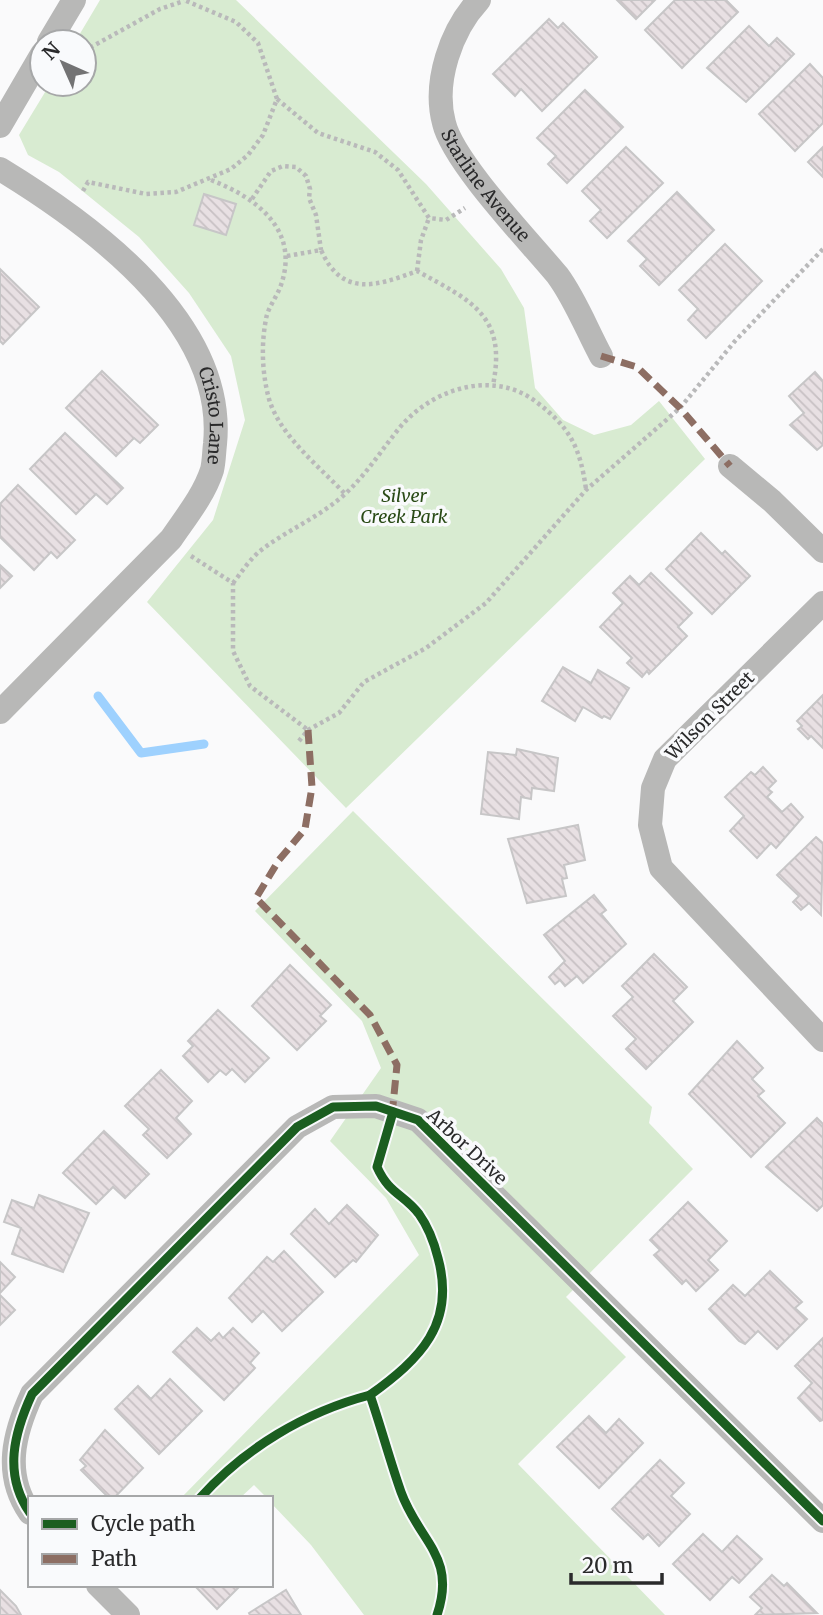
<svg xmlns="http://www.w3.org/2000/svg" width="823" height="1615" viewBox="0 0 823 1615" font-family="Merriweather,serif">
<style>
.green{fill:#d8ebd1}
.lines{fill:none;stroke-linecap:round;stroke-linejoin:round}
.stream{stroke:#9ed1fe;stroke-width:9}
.building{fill:url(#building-back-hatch);stroke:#c7c6c7;stroke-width:2}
.path{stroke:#b9b9ba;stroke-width:4.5;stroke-dasharray:3.5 3.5;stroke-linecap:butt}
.minor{stroke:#b8b8b7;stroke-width:24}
.quiet{stroke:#8d6e63;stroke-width:7;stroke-dasharray:14 7;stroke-linecap:butt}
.cycleway-casing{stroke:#f9fafc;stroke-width:13}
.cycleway{stroke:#1b5e20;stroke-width:9}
.labels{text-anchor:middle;stroke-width:7;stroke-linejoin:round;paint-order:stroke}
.street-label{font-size:18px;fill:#2a2a2b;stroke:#f9fafc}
.park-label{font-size:18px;font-style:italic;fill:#2a4b17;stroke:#f9fafc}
</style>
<defs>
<pattern id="building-back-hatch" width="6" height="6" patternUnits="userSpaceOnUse" patternTransform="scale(1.75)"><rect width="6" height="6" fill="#e8e0e3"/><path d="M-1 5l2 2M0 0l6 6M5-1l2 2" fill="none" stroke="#c7c0c3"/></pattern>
</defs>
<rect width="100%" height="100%" fill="#fafafb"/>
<g class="green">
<path d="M100,0H236L426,184L501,269L524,308L535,388L563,420L594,435L631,425L659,401L705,459L346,808L147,602L213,520L245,420L231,356L189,293L139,237L59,172L28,155L19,135L50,84H84V42H75Z"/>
<path d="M353,811L652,1107L649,1123L693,1169L566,1297L626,1357L518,1464L665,1615H364L311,1545L271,1503V1498H267L254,1485L240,1498H181L419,1255L386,1198L330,1141L381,1068L362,1021L255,911Z"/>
</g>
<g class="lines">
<path class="stream" d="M98,696L141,753L204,744"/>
</g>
<g class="building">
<path d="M617,0H655L636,19Z"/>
<path d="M675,0H726L738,12L682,68L645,30Z"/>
<path d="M549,19L558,28L563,23L597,57L542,111L521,89L515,96L493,74Z"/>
<path d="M749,26L769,46L777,38L794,54L746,102L707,68Z"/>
<path d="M810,64L823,78V123L795,151L759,114Z"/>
<path d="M585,90L623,127L567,183L548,164L556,156L537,138Z"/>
<path d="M626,147L663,183L607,238L590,221L601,210L582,191Z"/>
<path d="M823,147V177L808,162Z"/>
<path d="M677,192L714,230L659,285L640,266L647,259L628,241Z"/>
<path d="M204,194L236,204L226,235L194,225Z"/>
<path d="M725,244L762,281L706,338L688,320L698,309L679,290Z"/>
<path d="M0,269L39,307L3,344L0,341Z"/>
<path d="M102,371L158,425L140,443L134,438L116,456L66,408Z"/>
<path d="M815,372L823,381V445L817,450L790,425L804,413L789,396Z"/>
<path d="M65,433L123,488L107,504L96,494L76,514L30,469Z"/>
<path d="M18,485L75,540L57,558L51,552L34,570L0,537V504Z"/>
<path d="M701,533L722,554L725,551L750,576L712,614L666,569Z"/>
<path d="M0,565L12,576L0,588Z"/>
<path d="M651,573L692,613L678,627L687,636L649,674L647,671L642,677L627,663L632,658L600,627L623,603L613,593L630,576L639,585Z"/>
<path d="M563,667L591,683L598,670L629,688L610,719L604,716L602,718L583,707L575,721L542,701Z"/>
<path d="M823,695V748L811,736L808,739L798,729L802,726L797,721Z"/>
<path d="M517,749L558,758L554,791L532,788L531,799L521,797L519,819L481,814L488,752L516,755Z"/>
<path d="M763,767L776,781L768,789L772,792L767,797L782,812L791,804L803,817L776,848L771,843L757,858L730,831L744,816L725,797L751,772L755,775Z"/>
<path d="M578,825L585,860L564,865L567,878L562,879L566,896L527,903L508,839Z"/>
<path d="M816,837L823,843L821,915L809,903L801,910L793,902L799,896L777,875Z"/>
<path d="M594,895L606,910L601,914L626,944L583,983L577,976L565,986L560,980L555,984L549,977L565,961L544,935Z"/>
<path d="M654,954L687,987L673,1001L693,1022L646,1069L626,1049L636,1039L613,1016L633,997L622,986Z"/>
<path d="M290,965L331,1005L320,1016L326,1021L297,1050L252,1006Z"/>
<path d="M218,1010L269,1058L245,1082L232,1069L226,1075L220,1070L208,1082L183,1056L193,1046L188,1041Z"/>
<path d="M737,1041L763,1068L752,1079L764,1091L758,1096L785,1123L751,1157L689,1094Z"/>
<path d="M161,1070L192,1101L176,1118L191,1134L167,1158L143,1135L149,1129L125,1106Z"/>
<path d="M817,1118L823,1124V1205L817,1211L766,1167Z"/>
<path d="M104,1131L149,1174L125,1198L113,1187L96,1204L63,1173Z"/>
<path d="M39,1195L89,1213L63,1272L12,1254L21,1228L4,1222L12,1200L34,1208Z"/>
<path d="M688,1202L727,1241L708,1260L718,1270L696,1291L686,1280L682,1284L654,1255L660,1250L650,1240Z"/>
<path d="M347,1205L378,1235L356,1262L353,1260L335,1277L291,1234L315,1209L329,1224Z"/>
<path d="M284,1251L323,1292L282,1331L263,1311L252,1322L229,1298L267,1257L273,1262Z"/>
<path d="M0,1262L15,1277L0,1293Z"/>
<path d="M770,1271L802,1302L795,1308L807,1319L777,1349L758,1331L745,1344L739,1341L709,1309L733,1285L745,1296Z"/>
<path d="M0,1295L15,1310L0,1325Z"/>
<path d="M197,1328L211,1341L219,1333L223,1338L233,1328L259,1353L250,1363L255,1368L224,1400L173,1352Z"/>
<path d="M823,1338V1420L820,1421L798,1398L812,1383L795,1366Z"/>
<path d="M170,1379L202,1411L159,1454L115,1409L138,1386L151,1399Z"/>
<path d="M589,1416L606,1433L619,1419L643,1443L599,1488L557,1447Z"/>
<path d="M105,1430L143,1468L114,1498H109L81,1470L86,1466L80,1460Z"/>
<path d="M660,1460L684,1483L671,1496L690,1514L659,1546L648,1534L643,1539L612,1509Z"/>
<path d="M703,1534L722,1552L737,1536L762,1559L739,1583L732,1577L710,1600L673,1564Z"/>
<path d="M772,1575L784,1586L787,1583L817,1613L755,1615L762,1608L750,1597Z"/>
<path d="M194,1585H241L217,1609Z"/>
<path d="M0,1590L16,1606L21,1615H0Z"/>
<path d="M286,1590L301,1615H250L249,1613Z"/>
</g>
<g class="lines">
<g class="path">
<path d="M84,51L160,9L184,1"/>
<path d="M277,99L318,133L375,152L398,170L429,218L446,220L465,208"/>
<path d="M211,180C257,198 300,230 281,285C277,297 268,307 266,319C261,345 262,373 269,399C280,436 319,466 345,494"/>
<path d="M83,191L88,182L146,194L176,192L231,169L248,155L263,135L277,99L258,43L236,22L184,0"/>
<path d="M252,199L271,171L283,166L296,167L306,176L310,189L309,198L316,215L321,250"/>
<path d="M287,256L321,250C342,298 377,286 417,271C472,301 507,316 493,385"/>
<path d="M417,271L421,240L429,218"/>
<path d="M191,556L233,583V651L250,686L308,730"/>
<path d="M233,583C241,573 250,559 260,551C287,530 318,518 344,495C367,474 382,449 401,426C434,388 493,370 535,401C570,427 580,447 586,489"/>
<path d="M299,741L308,730L339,713L364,682L426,648L486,603L586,490L680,408L735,341L823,249"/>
</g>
<g class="minor">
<path id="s1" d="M479,0C451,30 433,82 444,123C453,162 530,242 558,276C575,299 587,330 601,356"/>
<path d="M49,42L74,0"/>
<path d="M0,126L42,54"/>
<path id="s2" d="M0,169C92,225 227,323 215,444C214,452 214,462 212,470C204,495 186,517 171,539L0,712"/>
<path d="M730,466L772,501L823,551"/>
<path d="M823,603L665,759L653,788L650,825L661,868L823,1040"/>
<path d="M30,1513C3,1474 14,1433 32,1394L297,1127L333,1107L376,1106L418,1120L823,1521"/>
<path d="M98,1585L128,1615"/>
</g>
<g class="quiet">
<path d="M601,356L637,367L680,408L730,466"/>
<path d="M308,730L312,787L305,829L279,860L256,898L370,1015L397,1065L392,1115"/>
</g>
<g class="cycleway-casing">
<g id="cycleway">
<path d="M393,1112L377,1167C389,1194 404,1194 419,1214C429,1228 434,1242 438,1258C456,1324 420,1359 370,1395C381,1427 390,1461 401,1492C419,1542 457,1556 437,1615"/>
<path d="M200,1498C245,1448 305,1412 370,1395"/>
<path d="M30,1513C3,1474 14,1433 32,1394L297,1127L333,1107L376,1106L418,1120L823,1521"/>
</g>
</g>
<use href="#cycleway" class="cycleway"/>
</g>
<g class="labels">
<g class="street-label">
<text dy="6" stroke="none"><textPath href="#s1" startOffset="208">Starline Avenue</textPath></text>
<text dy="6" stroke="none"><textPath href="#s2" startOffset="338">Cristo Lane</textPath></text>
<text transform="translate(710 716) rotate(-45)" y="6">Wilson Street</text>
<text transform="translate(467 1147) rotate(43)" y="6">Arbor Drive</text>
</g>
<g class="park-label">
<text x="404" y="502">Silver<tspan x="404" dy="21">Creek Park</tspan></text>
</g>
</g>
<rect x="28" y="1496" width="245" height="91" fill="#f9fafc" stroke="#a6a7a8" stroke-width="2"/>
<rect x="42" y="1519" width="35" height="10" fill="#1b5e20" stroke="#a6a7a8" stroke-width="2"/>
<text x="91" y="1531" font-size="21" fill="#2a2a2b">Cycle path</text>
<rect x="42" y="1554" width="35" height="10" fill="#8d6e63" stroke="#a6a7a8" stroke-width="2"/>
<text x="91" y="1566" font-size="21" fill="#2a2a2b">Path</text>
<g transform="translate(63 63) rotate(315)"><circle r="33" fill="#f9fafc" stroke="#a6a7a8" stroke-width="2"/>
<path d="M0-5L12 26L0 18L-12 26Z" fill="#737374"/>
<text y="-10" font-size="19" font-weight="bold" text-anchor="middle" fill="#2a2a2b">N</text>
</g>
<path d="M571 1573v10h91v-10" fill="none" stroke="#2a2a2b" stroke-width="3.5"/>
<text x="582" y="1573" font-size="21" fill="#2a2a2b" stroke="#f9fafc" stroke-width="5" paint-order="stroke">20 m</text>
</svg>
